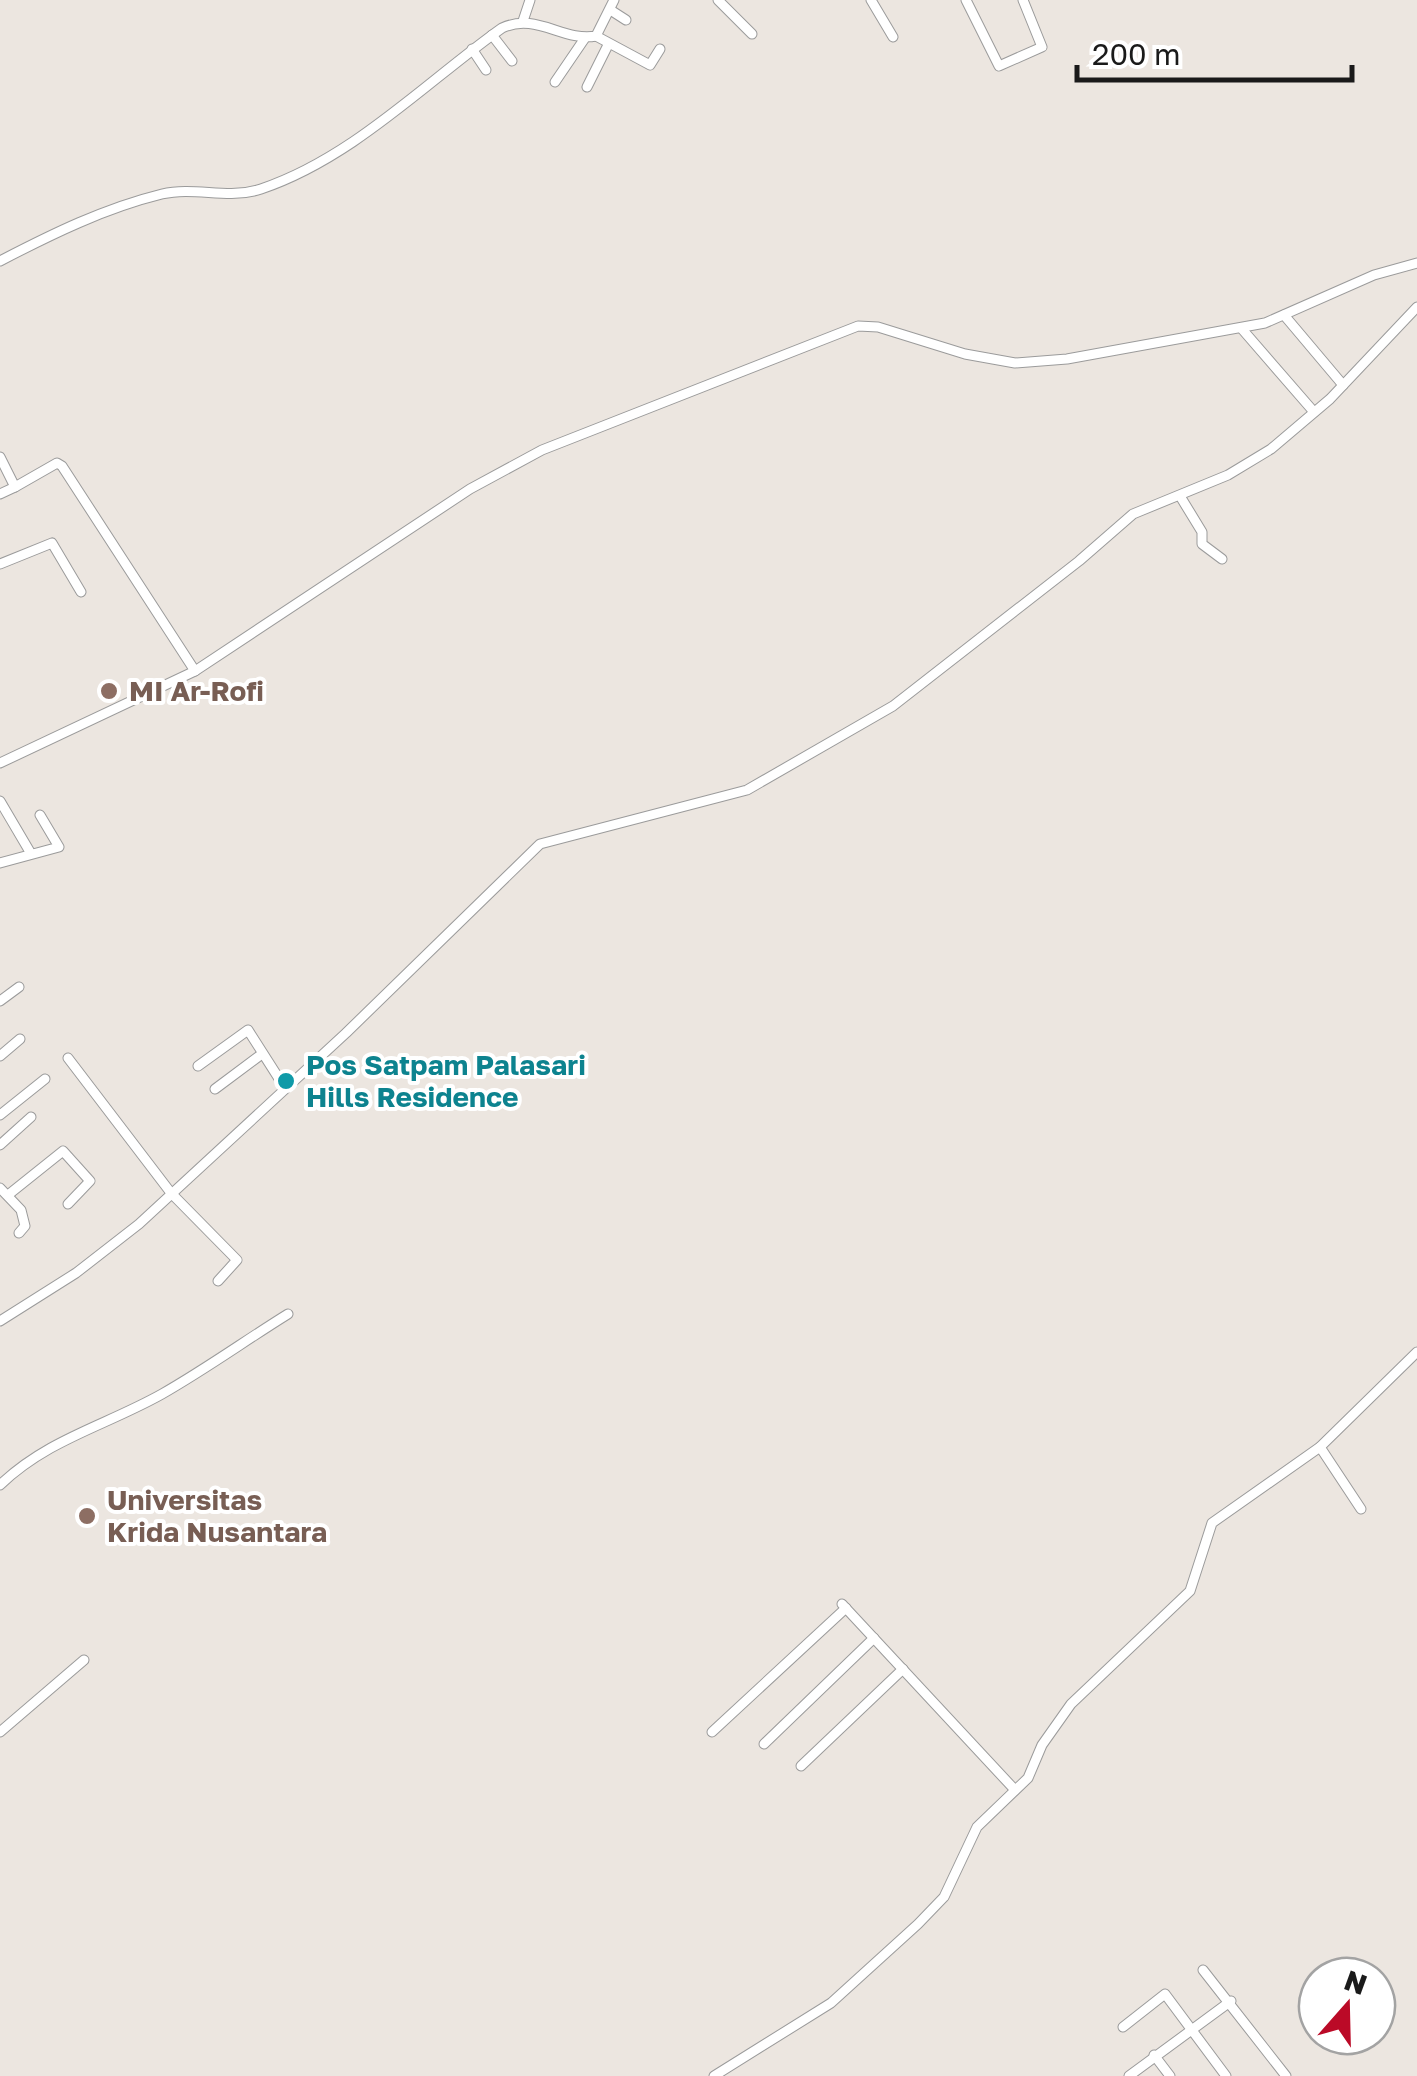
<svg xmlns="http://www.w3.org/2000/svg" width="1417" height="2076" viewBox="0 0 1417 2076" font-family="'Golos Text',sans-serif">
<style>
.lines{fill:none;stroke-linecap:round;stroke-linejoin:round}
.street-casing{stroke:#9b9b9b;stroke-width:11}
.street{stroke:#fff;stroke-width:9}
.education-dot{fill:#8d6e63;stroke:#fff;stroke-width:4}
.culture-dot{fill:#0f9aa8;stroke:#fff;stroke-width:4}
.labels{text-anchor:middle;stroke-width:8;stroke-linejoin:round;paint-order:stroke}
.education-label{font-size:28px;font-weight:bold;fill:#785e54;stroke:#fff;text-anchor:start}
.culture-label{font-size:28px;font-weight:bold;fill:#0d838f;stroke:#fff;text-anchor:start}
</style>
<rect width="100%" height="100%" fill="#ece6e0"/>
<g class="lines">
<g class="street-casing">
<g id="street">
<path d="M718,0L752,34"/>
<path d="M871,0L893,37"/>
<path d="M966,0L999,66L1042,47L1023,0"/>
<path d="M612,11L626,20"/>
<path d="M523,21L530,0"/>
<path d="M492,35L512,61"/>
<path d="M596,36L650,65L660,49"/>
<path d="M472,49L486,70"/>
<path d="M555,82L585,38"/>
<path d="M587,87L608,45"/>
<path d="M0,261C52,234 105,208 162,194C195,186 229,200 261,189C353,158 426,82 502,28C536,12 563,42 596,36L614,0"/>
<path d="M1284,315L1343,385"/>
<path d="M1242,329L1314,412"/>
<path d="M0,457L15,487L57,463L62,466L195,671"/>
<path d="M0,494L15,487"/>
<path d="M1180,496L1202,532V544L1222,559"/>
<path d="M0,564L52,543L81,592"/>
<path d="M0,763L195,671L470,489L542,450L858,326L878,327L965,354L1015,363L1067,359L1265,323L1374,275L1417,263"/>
<path d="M0,801L30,852"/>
<path d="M0,863L59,847L40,815"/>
<path d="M0,1001L19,987"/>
<path d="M0,1056L20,1039"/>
<path d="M68,1058L171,1193L237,1260L218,1281"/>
<path d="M198,1066L248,1030L285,1088"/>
<path d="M215,1089L262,1054"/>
<path d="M0,1115L45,1079"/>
<path d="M0,1145L31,1117"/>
<path d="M0,1188L21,1210L25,1226L19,1233"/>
<path d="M8,1195L63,1151L90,1181L68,1204"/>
<path d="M0,1321L76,1273L139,1224L346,1033L540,844L747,790L893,706L1079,561L1133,514L1228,475L1271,449L1330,399L1417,307"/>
<path d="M1320,1447L1361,1509"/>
<path d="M0,1485C48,1439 105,1426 162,1394C206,1369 246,1340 288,1314"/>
<path d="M842,1604L1015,1790"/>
<path d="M0,1732L84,1660"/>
<path d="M712,1732L846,1608"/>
<path d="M764,1744L874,1638"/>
<path d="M801,1766L903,1669"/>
<path d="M1203,1970L1286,2076"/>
<path d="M1123,2027L1165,1994L1226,2076"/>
<path d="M1154,2055L1170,2076"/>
<path d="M714,2076L831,2003L918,1924L944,1897L977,1827L1028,1778L1042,1745L1071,1704L1190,1591L1212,1523L1320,1447L1417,1352"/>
<path d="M1129,2076L1231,2001"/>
</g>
</g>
<use href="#street" class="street"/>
</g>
<g class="education-dot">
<circle cx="109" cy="691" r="10"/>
<circle cx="87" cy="1516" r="10"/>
</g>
<circle class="culture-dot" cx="286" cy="1081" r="10"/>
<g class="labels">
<g class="education-label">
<text x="129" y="701">MI Ar-Rofi</text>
<text x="107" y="1510">Universitas<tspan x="107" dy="32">Krida Nusantara</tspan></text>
</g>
<g class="culture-label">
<text x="306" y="1075">Pos Satpam Palasari<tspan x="306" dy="32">Hills Residence</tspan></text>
</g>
</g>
<g transform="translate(1347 2006) rotate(20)"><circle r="48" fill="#ffffff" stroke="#a3a3a3" stroke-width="2.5"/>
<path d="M0-8L18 38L0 25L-18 38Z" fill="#bb0a27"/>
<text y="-15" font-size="28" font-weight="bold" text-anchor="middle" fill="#1a1a1a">N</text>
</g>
<path d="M1077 65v15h275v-15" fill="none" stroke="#1a1a1a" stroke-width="5"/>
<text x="1092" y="65" font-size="30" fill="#1a1a1a" stroke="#ffffff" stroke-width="8" paint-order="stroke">200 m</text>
</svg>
